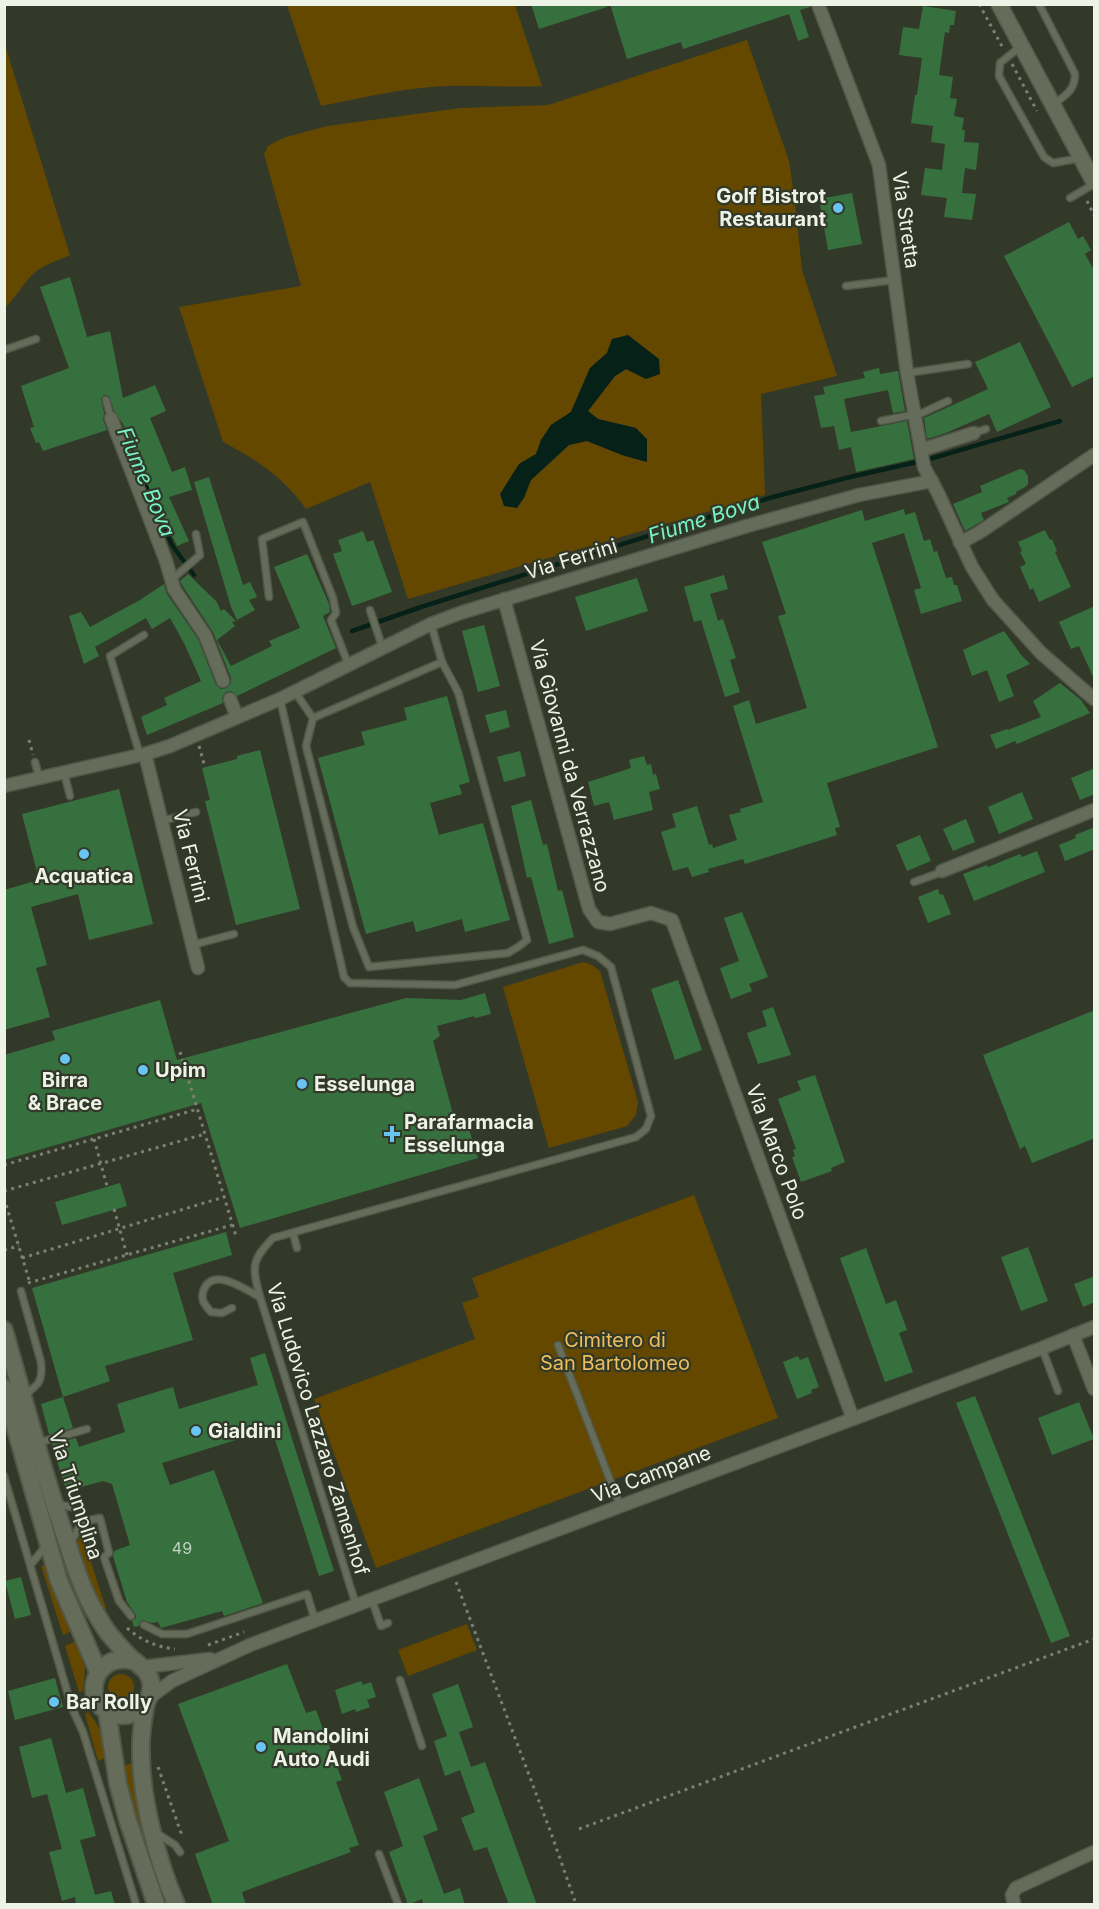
<svg xmlns="http://www.w3.org/2000/svg" width="1099" height="1909" viewBox="0 0 1099 1909" font-family="Inter,sans-serif">
<style>
.green{fill:#644800;fill-rule:evenodd}
.water{fill:#052118}
.lines{fill:none;stroke-linecap:round;stroke-linejoin:round}
.stream{stroke:#052118;stroke-width:4.5}
.building{fill:#37703f}
.service-casing{stroke:#525849;stroke-width:9}
.minor-casing{stroke:#525849;stroke-width:15}
.tertiary-casing{stroke:#525849;stroke-width:18}
.secondary-casing{stroke:#525849;stroke-width:20}
.path{stroke:#7b8173;stroke-width:3;stroke-dasharray:3 4.5;stroke-linecap:butt}
.service{stroke:#656c5a;stroke-width:6}
.minor{stroke:#656c5a;stroke-width:12}
.tertiary{stroke:#656c5a;stroke-width:15}
.secondary{stroke:#656c5a;stroke-width:16}
.poi-dot{fill:#68c4f0;stroke:#333929;stroke-width:2}
.labels{text-anchor:middle;stroke-width:4.5;stroke-linejoin:round;paint-order:stroke}
.number-label{font-size:16px;fill:#c0d2be}
.poi-label{font-size:20px;font-weight:bold;fill:#eef3e8;stroke:#333929;text-anchor:start}
.street-label{font-size:20px;fill:#eef3e8;stroke:#333929}
.park-label{font-size:20px;fill:#edbe5b;stroke:#333929}
.water-label{font-size:21px;font-style:italic;fill:#78f4c9;stroke:#333929}
</style>
<rect width="100%" height="100%" fill="#333929"/>
<g class="green">
<path d="M287,5H515L542,86C505,88 468,84 431,87C394,90 357,99 321,106Z"/>
<path d="M747,40L789,161L794,194L802,270L837,376L761,394L765,495L408,599L370,482L306,509C284,478 256,459 223,442L179,307L301,286L264,154L268,146L283,138L327,126L461,108L548,105ZM612,339L646,379L627,369L615,376L588,411L598,419L636,428L646,462L622,455L587,441L569,445L531,480L519,464L536,454L541,440L551,425L571,412L590,368L607,353Z"/>
<path d="M5,45L70,255C57,261 42,265 32,275C22,285 16,298 5,307Z"/>
<path d="M583,962L592,965L600,971L638,1102L636,1115L627,1126L549,1148L503,987Z"/>
<path d="M694,1195L778,1418L376,1568L314,1399L475,1339L462,1303L479,1297L472,1278Z"/>
<path d="M82,1534L106,1609L103,1612L93,1591L77,1547V1542Z"/>
<path d="M45,1565L58,1603L72,1631L63,1635L41,1566Z"/>
<path d="M467,1624L477,1650L408,1676L398,1650Z"/>
<path d="M77,1641L85,1668L83,1691L79,1692L65,1646Z"/>
<circle cx="121" cy="1687" r="13"/>
<path d="M88,1712C101,1728 104,1738 108,1757L98,1761L85,1714Z"/>
<path d="M133,1763C135,1797 143,1827 152,1859L149,1860L128,1799L123,1766Z"/>
</g>
<path class="water" d="M628,335L659,359L660,374L646,379L626,369L615,376L588,411L598,419L636,428L647,439V462L622,455L587,441L569,445L531,480L524,498L517,508L504,506L500,494L519,464L536,454L541,440L551,425L571,412L590,368L607,353L612,339Z"/>
<g class="lines">
<g class="stream">
<path d="M109,394L116,417"/>
<path d="M130,450L172,545L194,575"/>
<path d="M352,631L421,607L773,497L850,477L926,460L1060,421"/>
</g>
</g>
<g class="building">
<path d="M531,4H606L607,7L539,29Z"/>
<path d="M610,4H810V7L800,10L809,37L798,41L789,14L683,49L681,42L627,59Z"/>
<path d="M923,6L956,11L954,25H950L949,33L945,32L939,75L953,77L950,98L957,99L954,116L964,118L962,130H965L964,142L979,143L976,170L965,168L962,193L976,194L972,220L944,217L947,198L921,195L925,168L942,170L945,144L931,142L933,126L911,123L915,95H917L922,58L899,55L903,27L919,29Z"/>
<path d="M852,193L862,244L828,250L819,199Z"/>
<path d="M1069,222L1078,239L1083,236L1091,250L1085,254L1095,272V376L1072,387L1004,256Z"/>
<path d="M70,277L87,337L110,331L123,398L155,385L166,411L150,418L172,472L185,467L192,490L169,497L189,541L177,546L146,481L123,424L114,411L109,396L104,395L101,399L104,413L103,420L107,430L43,451L39,442L36,443L30,428L34,427L21,386L69,368L40,287Z"/>
<path d="M1020,342L1051,407L997,432L989,414L946,433L927,439L924,418L988,389L975,362Z"/>
<path d="M879,368L880,374L898,371L905,411L893,413L888,390L844,399L851,432L907,421L914,459L856,472L851,447L839,450L834,426L821,428L814,396L825,394L823,387L865,378L863,372Z"/>
<path d="M1020,469L1024,470L1028,476V484L1025,487L1016,492V494L1007,498L1009,502L981,513L984,520L965,531L953,504L982,492L980,486Z"/>
<path d="M209,477L243,585L250,582L257,597L249,600L255,610L237,620L231,607L194,482Z"/>
<path d="M904,509L905,515L915,512L924,541L930,539L934,552L937,551L946,578L952,577L954,585H957L962,601L921,614L914,590L921,588L904,533L872,543L938,747L827,783L840,827L835,828L837,835L745,864L743,859L708,869L709,872L692,877L688,867L673,871L661,832L676,827L672,814L697,806L709,845L712,844L713,848L737,840L729,815L741,812L740,809L763,802L733,706L749,700L756,724L807,708L778,616L786,614L762,542L862,510L865,521Z"/>
<path d="M1045,530L1050,540L1052,539L1057,551L1055,552L1071,587L1039,602L1033,588L1030,590L1020,567L1026,564L1020,552L1022,551L1018,542Z"/>
<path d="M363,531L367,542L373,540L392,592L352,606L333,554L342,551L338,540Z"/>
<path d="M307,554L329,604L330,612L323,616L336,648L237,696L232,691L226,692L222,697L223,703L147,735L141,717L167,705L164,698L201,681L184,643L170,618L152,629L146,618L95,647L99,656L84,664L69,616L81,612L90,627L140,600L164,584L167,594L198,639L216,685L221,689L227,688L231,683V678L213,632L182,585L180,581L188,574L217,602L221,611L224,609L236,621L232,622L235,626L217,640L231,666L272,646L269,641L300,628L274,567Z"/>
<path d="M724,575L728,589L710,594L718,621L723,619L736,658L730,660L740,692L725,697L701,620L694,622L684,587Z"/>
<path d="M637,578L648,611L586,631L575,597Z"/>
<path d="M1095,606V681L1079,646L1071,649L1059,622Z"/>
<path d="M484,625L500,686L478,692L462,631Z"/>
<path d="M1004,631L1022,656L1030,664L1006,675L1014,696L999,702L987,670L972,676L963,650Z"/>
<path d="M1060,683L1081,700L1090,713L1017,744L1015,741L996,749L990,735L1007,729L1008,730L1041,717L1033,701Z"/>
<path d="M447,696L470,782L459,785L462,794L430,803L439,835L483,823L510,920L465,932L462,919L416,932L413,921L366,934L318,758L365,745L361,732L407,720L404,708Z"/>
<path d="M506,710L510,727L490,733L485,715Z"/>
<path d="M260,750L300,909L236,925L205,801L210,800L202,768L237,759V756Z"/>
<path d="M520,751L526,776L504,782L497,757Z"/>
<path d="M644,756L647,765L651,764L653,775L656,774L660,789L649,792L653,810L614,820L609,802L594,806L588,782L631,768L629,760Z"/>
<path d="M1095,768V794L1080,800L1071,778Z"/>
<path d="M119,789L153,924L89,940L78,894L31,907L47,965L36,968L50,1017L4,1030V890L39,880L22,814Z"/>
<path d="M1022,792L1033,819L999,834L988,807Z"/>
<path d="M531,800L543,845L547,844L558,891L562,890L574,937L549,944L531,877L527,878L511,806Z"/>
<path d="M966,819L975,842L953,851L943,829Z"/>
<path d="M1095,827V849L1065,861L1059,845L1076,838L1075,835Z"/>
<path d="M920,835L931,861L907,871L896,845Z"/>
<path d="M1037,851L1045,872L974,901L963,874L987,865L988,867L1020,854L1022,857Z"/>
<path d="M938,889L940,895L943,894L951,914L928,923L918,897Z"/>
<path d="M742,912L768,977L749,984L752,991L731,999L720,968L739,961L724,918Z"/>
<path d="M678,980L702,1050L675,1060L651,989Z"/>
<path d="M485,993L491,1014L475,1018L474,1016L437,1026L440,1036L433,1041L458,1132L469,1129L478,1158L240,1228L201,1103L4,1160V1055L55,1040L52,1031L160,1000L177,1060L406,998L461,1000Z"/>
<path d="M773,1007L791,1055L758,1064L747,1033L767,1026L762,1011Z"/>
<path d="M1095,1010V1138L1032,1163L1025,1146L1020,1149L983,1055Z"/>
<path d="M815,1075L845,1162L831,1168L832,1171L801,1182L792,1157L795,1156L793,1150L796,1149L778,1099L801,1090L797,1081Z"/>
<path d="M120,1183L127,1206L62,1225L55,1202Z"/>
<path d="M226,1232L232,1255L173,1273L193,1340L105,1366L110,1381L63,1397L32,1288Z"/>
<path d="M1028,1247L1048,1301L1021,1311L1001,1257Z"/>
<path d="M866,1248L886,1304L896,1300L907,1330L899,1333L913,1372L885,1382L840,1258Z"/>
<path d="M1095,1276V1302L1083,1307L1074,1284Z"/>
<path d="M265,1353L334,1571L319,1576L272,1430L265,1431L162,1463L170,1485L214,1470L263,1603L224,1616L222,1611L161,1628L158,1622L152,1623L143,1620L140,1622L139,1626L134,1627L132,1621L136,1618V1615L127,1602L113,1556L114,1551L130,1545L112,1484L103,1481L66,1491L52,1444L56,1441L60,1442L76,1438L79,1447L125,1432L117,1404L173,1387L179,1409L258,1385L250,1358Z"/>
<path d="M798,1356L800,1360L808,1357L819,1387L811,1390L812,1393L797,1399L783,1362Z"/>
<path d="M975,1396L1070,1636L1051,1643L956,1403Z"/>
<path d="M63,1397L73,1428L58,1432L54,1435L49,1434L41,1404Z"/>
<path d="M1079,1402L1094,1439L1052,1455L1038,1418Z"/>
<path d="M21,1577L31,1615L15,1619L5,1581Z"/>
<path d="M287,1664L306,1713L316,1710L342,1780L336,1782L359,1845L349,1848L351,1852L242,1892L246,1905H213L195,1854L229,1841L178,1704Z"/>
<path d="M55,1678L63,1707L15,1720L8,1691Z"/>
<path d="M361,1681L363,1685L371,1682L376,1697L367,1700L370,1707L356,1712L355,1709L342,1714L335,1690Z"/>
<path d="M458,1684L473,1727L459,1732L471,1767L485,1762L537,1905H509L487,1847L474,1851L461,1818L475,1812L460,1770L445,1776L434,1741L447,1736L432,1694Z"/>
<path d="M51,1738L66,1793L83,1788L96,1836L80,1840L95,1895L111,1891L115,1905H76L75,1897L62,1901L49,1852L62,1849L47,1794L32,1798L19,1747Z"/>
<path d="M419,1778L438,1830L423,1836L444,1894L460,1888L465,1905H421L423,1902L422,1899L408,1905L389,1852L403,1846L384,1792Z"/>
</g>
<g class="lines">
<g class="service-casing">
<g id="service">
<path d="M1039,4L1075,74C1075,90 1066,95 1054,104"/>
<path d="M1021,46L1000,63L999,76L1044,157L1053,163L1081,158"/>
<path d="M1070,198L1094,184"/>
<path d="M846,286L894,280"/>
<path d="M4,350L36,339"/>
<path d="M907,373L968,364"/>
<path d="M106,400L111,418"/>
<path d="M881,421L922,413L948,401"/>
<path d="M974,433L986,429"/>
<path d="M171,580L200,555L196,534"/>
<path d="M269,597L262,539L303,522L333,598L336,613L331,620L349,666"/>
<path d="M370,610L383,649"/>
<path d="M295,692L313,718L442,662L431,624"/>
<path d="M280,699L344,977L350,983L455,985L583,950L598,956L611,967L651,1116L646,1129L636,1137L273,1238C251,1261 252,1266 260,1297L356,1605"/>
<path d="M313,718L306,746L353,927L369,967L508,953L518,947L527,940L458,692L442,662"/>
<path d="M140,755L110,656L144,635"/>
<path d="M35,762L39,777"/>
<path d="M64,772L70,796"/>
<path d="M162,821L196,812"/>
<path d="M914,882L942,872"/>
<path d="M192,945L234,934"/>
<path d="M293,1233L297,1248"/>
<path d="M21,1291L41,1362C43,1381 39,1385 24,1395"/>
<path d="M232,1308L222,1313L211,1312C204,1304 199,1298 205,1287C216,1268 246,1290 260,1297"/>
<path d="M558,1345L620,1506"/>
<path d="M1042,1348L1058,1391"/>
<path d="M59,1437L87,1429"/>
<path d="M37,1443L51,1439"/>
<path d="M4,1476L72,1708L83,1732L136,1904"/>
<path d="M56,1504L76,1508L82,1522"/>
<path d="M70,1544L82,1522L100,1518L109,1553L104,1557L119,1601L131,1616"/>
<path d="M31,1564L46,1546"/>
<path d="M372,1600L381,1626L388,1623"/>
<path d="M144,1625L162,1634H187L307,1594L315,1620"/>
<path d="M400,1680L422,1746"/>
<path d="M155,1832L175,1845L180,1852"/>
<path d="M379,1854L398,1904"/>
</g>
</g>
<g class="minor-casing">
<g id="minor">
<path d="M818,4L879,165L907,373L924,467L938,493L972,567L993,600L1041,653L1094,699"/>
<path d="M111,418L166,561L174,589L205,635L223,681"/>
<path d="M921,450L974,433"/>
<path d="M960,543L980,532L1094,455"/>
<path d="M504,599L589,909L598,922L610,924L651,913L672,920L853,1419"/>
<path d="M230,699L237,717"/>
<path d="M145,754L198,968"/>
<path d="M4,786L145,754L170,746L280,699L431,624L460,613L747,526L859,495L932,481"/>
<path d="M942,871L1094,810"/>
<path d="M1073,1335L1094,1389"/>
<path d="M142,1667L210,1659"/>
<path d="M149,1698L172,1681L250,1645L1042,1348L1094,1327"/>
<path d="M1014,1904L1012,1895L1016,1888L1094,1852"/>
</g>
</g>
<g class="tertiary-casing">
<path id="tertiary" d="M999,4L1094,182"/>
</g>
<g class="secondary-casing">
<g id="secondary">
<path d="M4,1330C23,1396 40,1462 62,1527C72,1556 80,1586 95,1612C100,1620 104,1628 110,1635C117,1643 124,1652 132,1659C140,1666 149,1670 151,1683C153,1704 133,1721 113,1714C78,1702 95,1650 133,1661"/>
<path d="M4,1388L59,1581L98,1671"/>
<path d="M146,1703C143,1719 140,1736 141,1753C141,1800 158,1862 176,1904"/>
<path d="M107,1712L118,1784L128,1821L156,1904"/>
</g>
</g>
<g class="path">
<path d="M979,4L1003,48"/>
<path d="M1012,64L1037,111"/>
<path d="M1087,201L1094,215"/>
<path d="M29,740L33,755"/>
<path d="M199,746L204,764"/>
<path d="M180,1052L236,1236"/>
<path d="M94,1139L107,1186"/>
<path d="M4,1165L198,1109"/>
<path d="M4,1191L205,1134"/>
<path d="M4,1198L30,1283"/>
<path d="M114,1209L127,1255"/>
<path d="M4,1250L19,1246"/>
<path d="M22,1258L224,1197"/>
<path d="M28,1283L232,1225"/>
<path d="M87,1533L93,1555"/>
<path d="M456,1582L551,1833L576,1904"/>
<path d="M127,1628C141,1640 156,1647 175,1649"/>
<path d="M208,1645L244,1632"/>
<path d="M158,1767L181,1833L179,1837"/>
<path d="M579,1829L1094,1639"/>
</g>
<use href="#service" class="service"/>
<use href="#minor" class="minor"/>
<use href="#tertiary" class="tertiary"/>
<use href="#secondary" class="secondary"/>
</g>
<g class="poi-dot">
<circle cx="838" cy="208" r="6"/>
<circle cx="84" cy="854" r="6"/>
<circle cx="65" cy="1059" r="6"/>
<circle cx="143" cy="1070" r="6"/>
<circle cx="302" cy="1084" r="6"/>
<path d="M389 1125h6v6h6v6h-6v6h-6v-6h-6v-6h6z"/>
<circle cx="196" cy="1431" r="6"/>
<circle cx="54" cy="1702" r="6"/>
<circle cx="261" cy="1747" r="6"/>
</g>
<g class="labels">
<g class="number-label">
<text x="182" y="1554">49</text>
</g>
<g class="poi-label">
<text x="826" y="203" text-anchor="end">Golf Bistrot<tspan x="826" dy="23">Restaurant</tspan></text>
<text x="84" y="883" text-anchor="middle">Acquatica</text>
<text x="155" y="1077">Upim</text>
<text x="65" y="1087" text-anchor="middle">Birra<tspan x="65" dy="23">&amp; Brace</tspan></text>
<text x="314" y="1091">Esselunga</text>
<text x="404" y="1129">Parafarmacia<tspan x="404" dy="23">Esselunga</tspan></text>
<text x="208" y="1438">Gialdini</text>
<text x="66" y="1709">Bar Rolly</text>
<text x="273" y="1743">Mandolini<tspan x="273" dy="23">Auto Audi</tspan></text>
</g>
<g class="street-label">
<text transform="translate(906 220) rotate(82)" y="7">Via Stretta</text>
<text transform="translate(571 559) rotate(-17)" y="7">Via Ferrini</text>
<text transform="translate(570 766) rotate(75)" y="7">Via Giovanni da Verrazzano</text>
<text transform="translate(191 856) rotate(76)" y="7">Via Ferrini</text>
<text transform="translate(777 1152) rotate(70)" y="7">Via Marco Polo</text>
<text transform="translate(318 1429) rotate(73)" y="7">Via Ludovico Lazzaro Zamenhof</text>
<text transform="translate(651 1474) rotate(-21)" y="7">Via Campane</text>
<text transform="translate(76 1495) rotate(72)" y="7">Via Triumplina</text>
</g>
<g class="park-label">
<text x="615" y="1347">Cimitero di<tspan x="615" dy="23">San Bartolomeo</tspan></text>
</g>
<g class="water-label">
<text transform="translate(146 482) rotate(67)" y="7">Fiume Bova</text>
<text transform="translate(704 519) rotate(-18)" y="7">Fiume Bova</text>
</g>
</g>
<rect width="1099" height="1909" fill="none" stroke="#eef3e8" stroke-width="12"/>
</svg>
